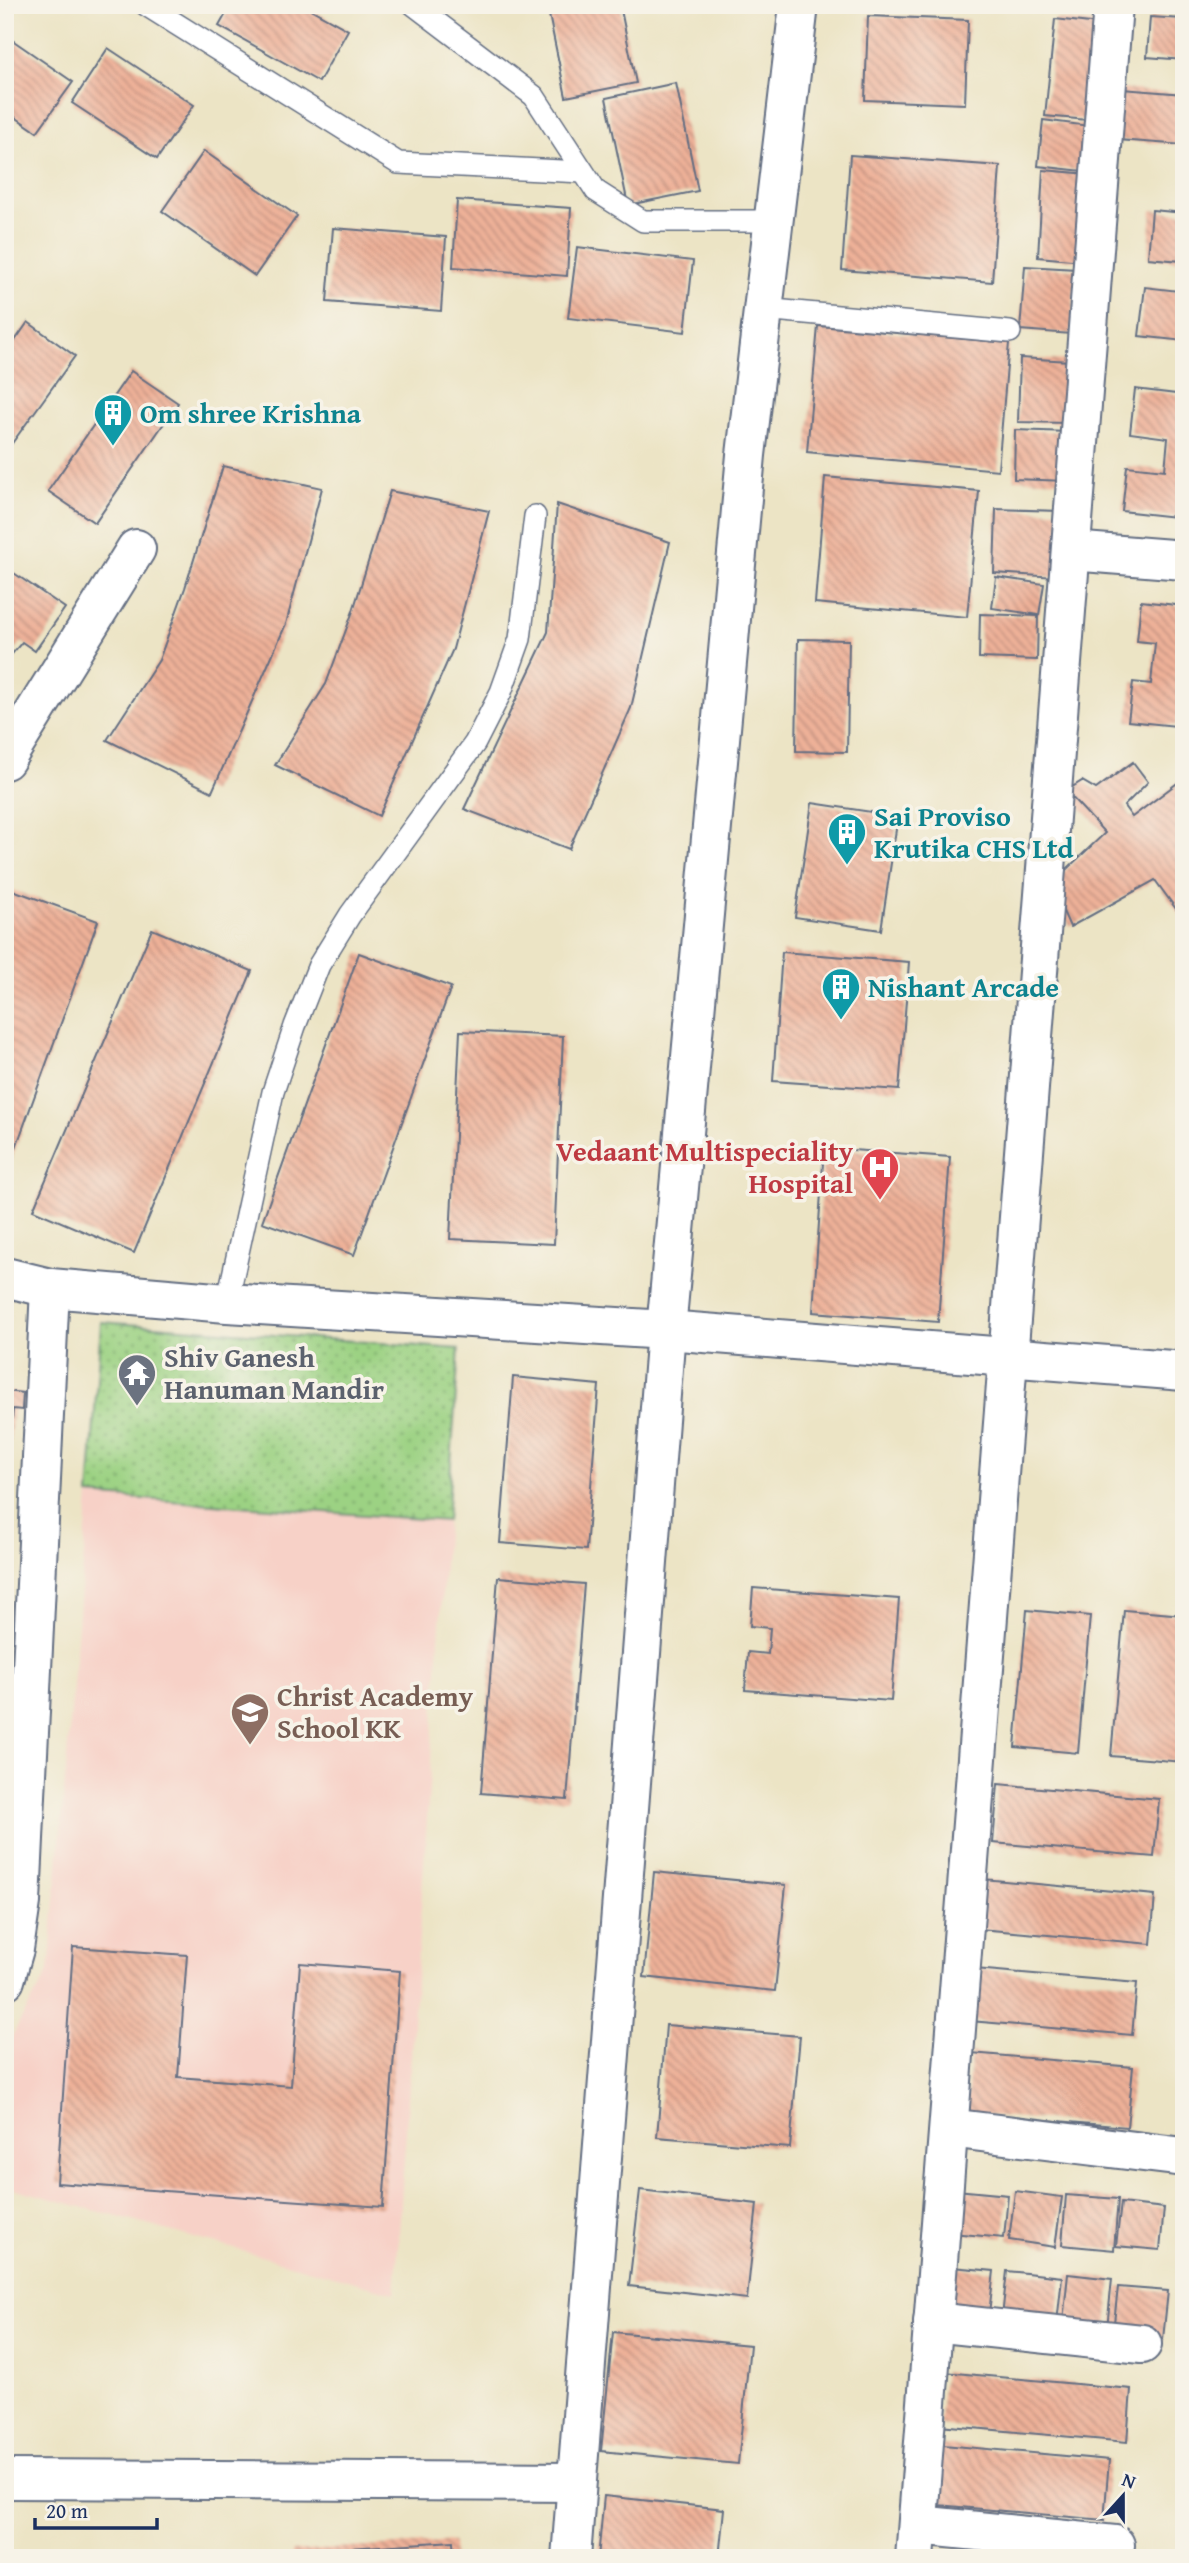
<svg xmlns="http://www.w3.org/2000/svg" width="1189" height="2563" viewBox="0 0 1189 2563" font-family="'Gentium Book Plus',serif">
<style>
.built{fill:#f7d1c7}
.park{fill:url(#park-dots);stroke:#5c8070;stroke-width:2}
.building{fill:url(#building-back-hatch)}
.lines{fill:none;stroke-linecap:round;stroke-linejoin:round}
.lane-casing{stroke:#646e82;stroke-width:24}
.street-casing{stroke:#646e82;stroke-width:42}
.lane{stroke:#fff;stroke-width:21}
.street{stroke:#fff;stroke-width:38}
.labels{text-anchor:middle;stroke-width:7;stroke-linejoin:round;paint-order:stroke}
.culture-label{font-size:28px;font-weight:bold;fill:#0d838f;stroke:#f7f3e8;text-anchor:start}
.health-label{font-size:28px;font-weight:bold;fill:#be3a42;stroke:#f7f3e8;text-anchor:end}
.worship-label{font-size:28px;font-weight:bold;fill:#5b616d;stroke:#f7f3e8;text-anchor:start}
.education-label{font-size:28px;font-weight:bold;fill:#785e54;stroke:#f7f3e8;text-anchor:start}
</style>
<defs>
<pattern id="park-dots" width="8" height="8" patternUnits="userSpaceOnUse" patternTransform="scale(1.75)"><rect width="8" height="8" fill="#9cd283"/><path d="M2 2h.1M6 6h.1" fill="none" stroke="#7eab6e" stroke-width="1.8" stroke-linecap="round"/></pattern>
<pattern id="building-back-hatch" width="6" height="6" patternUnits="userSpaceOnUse" patternTransform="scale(1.75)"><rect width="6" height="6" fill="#eeb198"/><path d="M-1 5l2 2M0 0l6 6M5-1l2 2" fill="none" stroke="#c0907f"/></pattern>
</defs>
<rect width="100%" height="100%" fill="#f7f3e8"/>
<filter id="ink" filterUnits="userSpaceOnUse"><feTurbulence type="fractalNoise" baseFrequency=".0143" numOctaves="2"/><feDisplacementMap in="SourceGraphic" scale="14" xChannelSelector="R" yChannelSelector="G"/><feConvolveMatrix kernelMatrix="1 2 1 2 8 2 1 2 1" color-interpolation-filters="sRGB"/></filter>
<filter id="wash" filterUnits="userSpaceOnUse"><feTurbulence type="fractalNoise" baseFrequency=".00686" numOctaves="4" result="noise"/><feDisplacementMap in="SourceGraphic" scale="28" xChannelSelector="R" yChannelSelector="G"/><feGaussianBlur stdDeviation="1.57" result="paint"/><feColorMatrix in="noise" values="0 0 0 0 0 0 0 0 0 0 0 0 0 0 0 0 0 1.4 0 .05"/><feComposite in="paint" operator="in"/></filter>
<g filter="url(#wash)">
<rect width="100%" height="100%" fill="#ece4c5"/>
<path class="built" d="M89,1495L447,1521L395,2293L5,2186V2048L49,1971Z"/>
<path class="park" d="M101,1322L459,1349L447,1521L89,1495Z"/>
<g id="blocks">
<g class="building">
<path d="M231,5H303L348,30L319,82L219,26Z"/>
<path d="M547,5H620L636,83L566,97Z"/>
<path d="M868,16L968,20L965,104L865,100Z"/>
<path d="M1150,17L1184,19V60L1147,57Z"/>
<path d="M1055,19L1107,25L1098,121L1045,116Z"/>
<path d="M5,35L73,82L37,132L5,110Z"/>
<path d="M108,48L194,105L157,159L72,103Z"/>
<path d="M676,83L698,191L628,205L606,98Z"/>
<path d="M1122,89L1184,94V145L1118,140Z"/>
<path d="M1043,120L1097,127L1092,172L1038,166Z"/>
<path d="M204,151L297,216L255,276L162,211Z"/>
<path d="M850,155L1000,166L992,282L842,270Z"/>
<path d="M1043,170L1089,174L1083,261L1038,257Z"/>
<path d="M457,200L571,208L567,276L453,267Z"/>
<path d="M1152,210L1184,213V341L1139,336L1145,287L1178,291L1181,261L1148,258Z"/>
<path d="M333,228L446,237L441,311L327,302Z"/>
<path d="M577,247L693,261L685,332L568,318Z"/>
<path d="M1025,266L1076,269L1071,334L1020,330Z"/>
<path d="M28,322L75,356L5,453V355Z"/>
<path d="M818,326L1009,343L998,470L807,452Z"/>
<path d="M1020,358L1070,361L1068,423L1018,422Z"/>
<path d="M131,371L178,403L95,523L48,491Z"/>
<path d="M1135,389L1184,395V518L1122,511L1127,466L1165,470L1168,438L1130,433Z"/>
<path d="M1015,430L1068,432L1067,481L1014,479Z"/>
<path d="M223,466L322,488L286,624L212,792L107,740L159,660L185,588Z"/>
<path d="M825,477L979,491L967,617L815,603Z"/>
<path d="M390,491L489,511L453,649L379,816L275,765L326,684L353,611Z"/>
<path d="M557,504L670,542L631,708L569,849L464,809L548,632Z"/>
<path d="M996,509L1060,511L1057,577L994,573Z"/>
<path d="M5,567L65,608L35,651L22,642L12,654L5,650Z"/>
<path d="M996,577L1044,584L1039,615L992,608Z"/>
<path d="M1141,601L1184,606V711L1178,710L1176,726L1128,721L1133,682L1151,684L1155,643L1137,641Z"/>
<path d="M980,614L1038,616L1037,660L979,658Z"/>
<path d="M798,639L849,640L847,752L796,751Z"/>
<path d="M1133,762L1148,782L1124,806L1132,817L1184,778V920L1155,880L1070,927L1051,884L1105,833L1066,791L1082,781L1096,789Z"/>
<path d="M812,803L898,816L881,930L795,917Z"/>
<path d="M7,888L98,921L6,1175L5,894Z"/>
<path d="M152,929L252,971L134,1253L33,1210Z"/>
<path d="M782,952L909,962L899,1090L773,1081Z"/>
<path d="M359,953L451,987L354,1255L262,1222Z"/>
<path d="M460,1031L563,1036L554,1244L450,1239Z"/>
<path d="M824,1148L950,1157L938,1322L813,1312Z"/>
<path d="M513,1377L599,1385L586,1550L500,1543Z"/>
<path d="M5,1391L23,1393L22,1410L13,1409L7,1469H5Z"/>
<path d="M498,1577L584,1584L567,1800L481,1793Z"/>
<path d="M753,1588L899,1599L891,1701L745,1690L748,1652L768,1654L770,1628L750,1626Z"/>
<path d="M1027,1610L1090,1616L1078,1753L1015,1747Z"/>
<path d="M1124,1610L1184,1615V1762L1111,1756Z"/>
<path d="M998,1784L1159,1799L1154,1857L993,1843Z"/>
<path d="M654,1872L786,1885L775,1991L644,1977Z"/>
<path d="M983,1879L1155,1895L1151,1944L979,1929Z"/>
<path d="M73,1947L187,1955L178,2077L291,2086L300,1963L400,1971L383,2207L57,2183Z"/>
<path d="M975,1969L1137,1983L1132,2035L970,2021Z"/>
<path d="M666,2025L800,2036L790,2148L657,2137Z"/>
<path d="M971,2053L1133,2067L1127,2127L966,2113Z"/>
<path d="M640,2190L757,2204L747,2299L629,2286Z"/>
<path d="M956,2190L1008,2195L1004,2238L952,2233Z"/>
<path d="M1015,2191L1062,2197L1055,2247L1009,2240Z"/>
<path d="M1066,2195L1118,2199L1114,2250L1062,2245Z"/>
<path d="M1121,2203L1164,2208L1160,2250L1116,2246Z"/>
<path d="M941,2266L994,2271L989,2313L936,2307Z"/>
<path d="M1007,2271L1062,2277L1057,2323L1002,2317Z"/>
<path d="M1068,2274L1112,2279L1107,2328L1063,2322Z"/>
<path d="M1118,2287L1168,2291L1163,2339L1113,2332Z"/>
<path d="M613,2332L750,2345L738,2464L601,2451Z"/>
<path d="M944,2372L1131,2389L1127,2442L939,2425Z"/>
<path d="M932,2444L1109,2460L1104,2520L927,2504Z"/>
<path d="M604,2496L724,2509L719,2558H598Z"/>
<path d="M453,2541L454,2558H292V2552Z"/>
</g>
</g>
</g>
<g filter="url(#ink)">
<use href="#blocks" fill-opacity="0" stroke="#646e82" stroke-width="2"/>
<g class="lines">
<g class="lane-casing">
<g id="lane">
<path d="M146,5L398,163L583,172"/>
<path d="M414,5L534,96L596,191L643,221H774"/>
<path d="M763,309L1010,332"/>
<path d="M227,1303L273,1092L295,1026L319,965L350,915L475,743L501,692L520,639L535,516"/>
</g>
</g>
<g class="street-casing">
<g id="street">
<path d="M1071,551L1184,560"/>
<path d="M5,760L136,549"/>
<path d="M5,1277L50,1288L227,1303L666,1330L1184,1371"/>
<path d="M5,1980L14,1949L21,1902L50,1288"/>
<path d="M949,2128L1184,2157"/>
<path d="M933,2322L1142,2344"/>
<path d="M5,2479L575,2482"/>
<path d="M918,2525L1115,2545"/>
<path d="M571,2558L666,1330L746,455L799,5"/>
<path d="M915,2558L1113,5"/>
</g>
</g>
<use href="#lane" class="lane"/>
<use href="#street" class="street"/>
</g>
</g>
<defs>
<g id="building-pin" transform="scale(2.0125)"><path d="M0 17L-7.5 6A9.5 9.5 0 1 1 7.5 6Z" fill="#0f9aa8" stroke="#f7f3e8"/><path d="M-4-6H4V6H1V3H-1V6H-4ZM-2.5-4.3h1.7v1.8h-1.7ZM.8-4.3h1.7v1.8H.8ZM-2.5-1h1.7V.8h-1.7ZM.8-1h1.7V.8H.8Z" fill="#fff"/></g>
<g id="hospital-pin" transform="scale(2.0125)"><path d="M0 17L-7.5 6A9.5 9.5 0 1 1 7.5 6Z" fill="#e0444e" stroke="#f7f3e8"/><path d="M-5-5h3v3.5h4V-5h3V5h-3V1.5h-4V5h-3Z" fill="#fff"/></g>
<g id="temple-pin" transform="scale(2.0125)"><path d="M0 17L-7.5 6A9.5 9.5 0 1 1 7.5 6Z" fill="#6b7280" stroke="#f7f3e8"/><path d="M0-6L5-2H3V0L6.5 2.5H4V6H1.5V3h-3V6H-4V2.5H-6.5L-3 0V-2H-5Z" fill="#fff"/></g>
<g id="school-pin" transform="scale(2.0125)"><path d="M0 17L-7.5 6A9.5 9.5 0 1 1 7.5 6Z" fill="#8d6e63" stroke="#f7f3e8"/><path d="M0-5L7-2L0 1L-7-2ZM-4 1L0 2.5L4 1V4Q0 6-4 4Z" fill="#fff"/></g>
</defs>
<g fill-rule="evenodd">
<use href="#building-pin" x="113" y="413"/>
<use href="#building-pin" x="847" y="832"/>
<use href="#building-pin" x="841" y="987"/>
<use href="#hospital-pin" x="880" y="1167"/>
<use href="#temple-pin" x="137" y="1373"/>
<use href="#school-pin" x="250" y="1712"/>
</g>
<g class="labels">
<g class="culture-label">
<text x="140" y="423">Om shree Krishna</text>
<text x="874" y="826">Sai Proviso<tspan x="874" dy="32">Krutika CHS Ltd</tspan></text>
<text x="868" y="997">Nishant Arcade</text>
</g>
<g class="health-label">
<text x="853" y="1161">Vedaant Multispeciality<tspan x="853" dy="32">Hospital</tspan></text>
</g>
<g class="worship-label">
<text x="164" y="1367">Shiv Ganesh<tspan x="164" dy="32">Hanuman Mandir</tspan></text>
</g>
<g class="education-label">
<text x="277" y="1706">Christ Academy<tspan x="277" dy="32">School KK</tspan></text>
</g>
</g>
<rect width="1189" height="2563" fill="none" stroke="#f7f3e8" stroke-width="28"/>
<g transform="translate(1123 2496) rotate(21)" stroke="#f7f3e8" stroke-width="5" paint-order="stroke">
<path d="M0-5L12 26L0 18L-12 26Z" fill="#1b2f5e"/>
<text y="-10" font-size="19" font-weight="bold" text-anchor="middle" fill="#1b2f5e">N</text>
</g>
<path d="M35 2518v10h122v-10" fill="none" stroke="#1b2f5e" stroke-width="3.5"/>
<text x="46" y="2518" font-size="21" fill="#1b2f5e" stroke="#f7f3e8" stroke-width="5" paint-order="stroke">20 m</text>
</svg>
